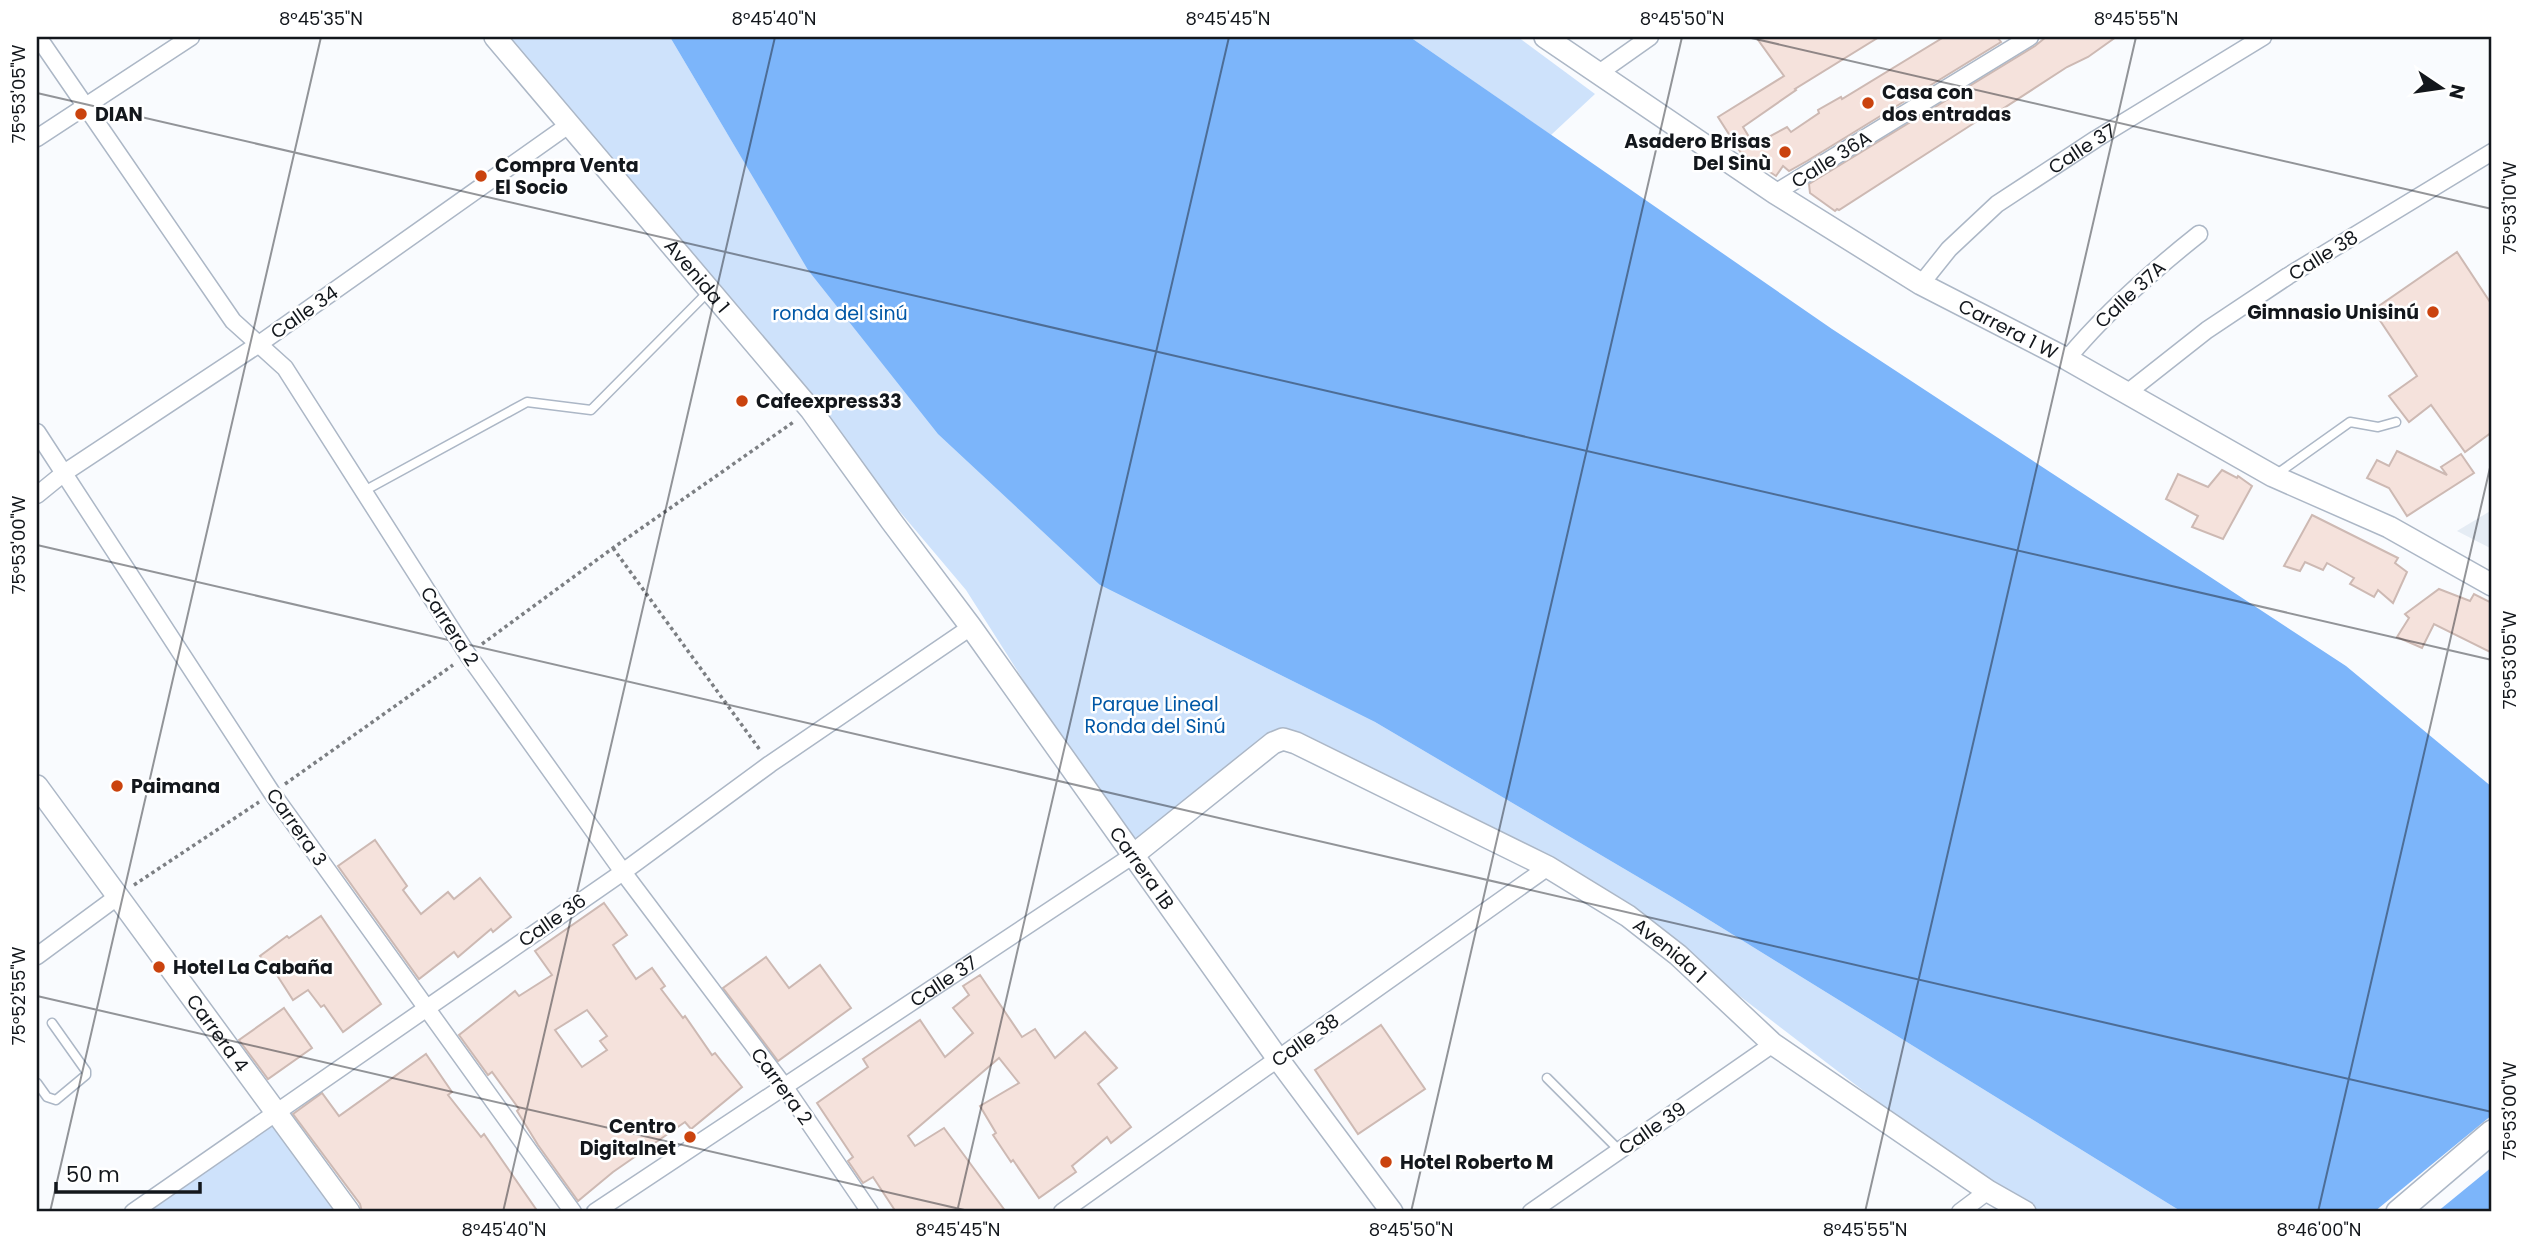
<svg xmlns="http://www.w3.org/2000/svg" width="2529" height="1249" viewBox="0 0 2529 1249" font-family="Poppins,sans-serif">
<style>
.built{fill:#e5ecf4}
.green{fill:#cee2fb}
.water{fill:#7cb5fa}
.pier{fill:#f9fbfe}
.building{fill:#f5e2dc;stroke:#cdb9b3;stroke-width:2;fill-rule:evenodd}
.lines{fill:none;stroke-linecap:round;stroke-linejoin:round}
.lane-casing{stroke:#acb7c6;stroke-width:11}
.street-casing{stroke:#acb7c6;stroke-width:19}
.secondary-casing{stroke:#acb7c6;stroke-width:24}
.primary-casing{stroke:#acb7c6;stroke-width:26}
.path{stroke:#7c7f83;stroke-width:3.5;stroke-dasharray:3.5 3.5;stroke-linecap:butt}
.lane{stroke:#fff;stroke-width:8}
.street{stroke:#fff;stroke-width:16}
.secondary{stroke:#fff;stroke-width:21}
.primary{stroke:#fff;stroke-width:23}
.ticks{fill:none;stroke:#13171c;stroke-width:2;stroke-opacity:0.45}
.poi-dot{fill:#ca430e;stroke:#fff;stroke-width:2.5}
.labels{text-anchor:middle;stroke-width:5;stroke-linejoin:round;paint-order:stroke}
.poi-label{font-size:19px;font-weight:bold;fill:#13171c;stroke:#fff;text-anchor:start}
.street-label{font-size:19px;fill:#13171c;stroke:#fff}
.park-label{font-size:19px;fill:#0057a6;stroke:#fff}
.neatline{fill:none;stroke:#13171c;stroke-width:2.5}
.ticks-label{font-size:18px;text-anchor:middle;fill:#13171c}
</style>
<rect width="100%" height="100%" fill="#f9fbfe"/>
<path class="built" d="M2492,510V549L2457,531Z"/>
<g class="green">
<path d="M499,37H670L740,155L1100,585L1375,722L1672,897L2182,1212H2037L1988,1186L1652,929L1286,735L1132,851L966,590Z"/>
<path d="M1410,37H1518L1595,94L1551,135Z"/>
<path d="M277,1123L339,1212H146Z"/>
</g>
<path class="water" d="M670,37H1410L1832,329L2346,666L2492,787V1212H2182L1672,897L1375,722L1100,585L938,434L808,270Z"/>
<path class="pier" d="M2492,1115V1167L2437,1212H2374Z"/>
<g class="building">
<path d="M1756,37H1879L1795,89L1796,90L1743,127L1754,145L1787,127L1791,132L1819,113L1818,110L1841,97L1842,99L1944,37H1997L2001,42L1807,161L1789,171L1783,166L1776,176L1741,153L1718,117L1784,76Z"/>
<path d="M2046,37H2116L2088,57L2067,67L1987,119L1985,116L1839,210L1837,209L1835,211L1810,193L1809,184L2035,46Z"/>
<path d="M2457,252L2492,305V432L2465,452L2431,405L2409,422L2389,396L2417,376L2373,310Z"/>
<path d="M2397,451L2447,475L2441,467L2461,454L2474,473L2407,516L2389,488L2367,478L2377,460L2389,466Z"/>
<path d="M2222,470L2237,478L2238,476L2252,486L2223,539L2192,527L2198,516L2166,499L2178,474L2208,487Z"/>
<path d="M2312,515L2398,558L2395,563L2407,572L2393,603L2378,590L2374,597L2350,584L2354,578L2327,563L2323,570L2305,562L2300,571L2284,566Z"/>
<path d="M2439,589L2470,601L2474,594L2492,603V653L2434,624L2422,648L2397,637L2409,618L2405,614Z"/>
<path d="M375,840L407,886L403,890L421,914L448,892L454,899L480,878L511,917L493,932L491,929L458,957L454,952L419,979L338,866Z"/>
<path d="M604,903L627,935L613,945L636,979L652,968L665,986L661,989L683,1018L685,1016L712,1055L715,1053L742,1087L691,1129L685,1122L613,1172L578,1201L538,1145L517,1111L519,1109L492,1072L488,1075L459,1035L515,991L519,996L552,975L535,951ZM587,1010L607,1036L600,1041L607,1050L582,1067L555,1030Z"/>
<path d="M321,916L381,1004L343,1032L324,1005L321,1007L308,990L293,1000L275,972L273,973L260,956L287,936L289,938Z"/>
<path d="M766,957L789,988L820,965L851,1008L778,1061L723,988Z"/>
<path d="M980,975L1022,1037L1035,1029L1055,1058L1085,1032L1117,1068L1098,1084L1131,1127L1111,1143L1107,1137L1072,1166L1076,1172L1039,1198L1013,1160L1011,1162L993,1135L996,1133L980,1106L1019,1083L999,1058L908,1136L915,1146L944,1128L1006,1212H896L873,1177L863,1183L848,1161L853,1157L817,1103L868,1067L863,1059L920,1020L945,1057L973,1033L953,1008L969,995L963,986Z"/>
<path d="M284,1008L312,1048L268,1079L239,1040Z"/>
<path d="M1381,1025L1425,1089L1358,1134L1315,1070Z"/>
<path d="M426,1054L452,1092L448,1095L481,1137L484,1134L538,1212H362L360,1204L293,1114L322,1093L339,1116Z"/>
</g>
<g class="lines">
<g class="lane-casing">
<g id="lane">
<path d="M2274,476L2350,422L2378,427L2396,422"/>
<path d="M364,491L527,402L591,410L708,292"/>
<path d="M1547,1078L1619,1150"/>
<path d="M37,1083L47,1097L56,1100L86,1075V1071L52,1023"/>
</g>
</g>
<g class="street-casing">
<g id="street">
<path d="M38,37L233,321L285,368L468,655L623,872L784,1086L870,1212"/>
<path d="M1599,73L1650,37"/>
<path d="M37,138L191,37"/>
<path d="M1775,193L2030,37"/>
<path id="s1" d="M1921,284L1949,249L1997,204L2096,139L2263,37"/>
<path d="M2067,359C2106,312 2151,272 2199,234"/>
<path d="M2127,393L2207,330L2288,276L2492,152"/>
<path d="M37,432L272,793L573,1212"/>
<path d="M37,495L64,473L259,344L570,124"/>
<path d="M37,956L117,897"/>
<path d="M133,1212L623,872L770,764L971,627"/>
<path id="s2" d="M595,1212L1132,856"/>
<path d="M1062,1212L1548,867"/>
<path d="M1531,1212L1773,1044"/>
<path d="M1960,1212L1988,1191"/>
</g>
</g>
<g class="secondary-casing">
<g id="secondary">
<path id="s3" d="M495,37L811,410L892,522L971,627L1278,1059L1392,1212"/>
<path id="s4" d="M1545,37L1775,193L1921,284L2067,359L2273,476L2389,527L2492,585"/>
<path id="s5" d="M37,786L349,1212"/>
<path id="s6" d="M1132,856L1273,743L1283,739L1296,743L1548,867L1628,916L1678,955L1773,1044L1988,1191L2025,1212"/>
</g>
</g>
<g class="primary-casing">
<path id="primary" d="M2398,1212L2492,1132"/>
</g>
<g class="path">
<path d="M613,548L760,750"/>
<path d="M482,644L613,548L795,421"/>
<path d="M285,784L453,665"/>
<path d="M134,885L259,802"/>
</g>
<use href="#lane" class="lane"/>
<use href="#street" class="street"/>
<use href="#secondary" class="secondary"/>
<use href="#primary" class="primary"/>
</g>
<path class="ticks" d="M1747,37L2492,209M37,93L2492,660M37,545L2492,1112M37,996L973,1212M50,1212L321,37M503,1212L775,37M957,1212L1229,37M1411,1212L1682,37M1865,1212L2136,37M2318,1212L2492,459"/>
<g class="poi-dot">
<circle cx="1868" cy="103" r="7"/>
<circle cx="81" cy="114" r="7"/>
<circle cx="1785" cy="152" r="7"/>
<circle cx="481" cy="176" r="7"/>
<circle cx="2433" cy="312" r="7"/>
<circle cx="742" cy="401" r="7"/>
<circle cx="117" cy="786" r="7"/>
<circle cx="159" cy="967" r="7"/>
<circle cx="690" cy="1137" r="7"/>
<circle cx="1386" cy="1162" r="7"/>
</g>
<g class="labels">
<g class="poi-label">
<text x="1882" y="99">Casa con<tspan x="1882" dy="22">dos entradas</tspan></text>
<text x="95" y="121">DIAN</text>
<text x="1771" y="148" text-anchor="end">Asadero Brisas<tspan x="1771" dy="22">Del Sinù</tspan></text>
<text x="495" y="172">Compra Venta<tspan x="495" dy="22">El Socio</tspan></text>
<text x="2419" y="319" text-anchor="end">Gimnasio Unisinú</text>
<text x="756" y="408">Cafeexpress33</text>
<text x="131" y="793">Paimana</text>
<text x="173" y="974">Hotel La Cabaña</text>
<text x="676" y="1133" text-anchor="end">Centro<tspan x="676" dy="22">Digitalnet</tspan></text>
<text x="1400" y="1169">Hotel Roberto M</text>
</g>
<g class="street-label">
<text dy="7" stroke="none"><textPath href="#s1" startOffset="212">Calle 37</textPath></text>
<text transform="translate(1831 159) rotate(-32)" y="7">Calle 36A</text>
<text transform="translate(2323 255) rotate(-32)" y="7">Calle 38</text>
<text dy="7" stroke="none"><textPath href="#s3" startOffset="313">Avenida 1</textPath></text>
<text transform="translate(2130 294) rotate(-43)" y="7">Calle 37A</text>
<text transform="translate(304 312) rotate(-35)" y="7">Calle 34</text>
<text dy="7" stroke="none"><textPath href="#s4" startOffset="548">Carrera 1 W</textPath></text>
<text transform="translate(450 626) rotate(57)" y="7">Carrera 2</text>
<text transform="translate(297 827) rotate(55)" y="7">Carrera 3</text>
<text dy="7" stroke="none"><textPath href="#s3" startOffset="1054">Carrera 1B</textPath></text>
<text transform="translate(552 920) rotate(-35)" y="7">Calle 36</text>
<text dy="7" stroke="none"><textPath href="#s6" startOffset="634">Avenida 1</textPath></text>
<text dy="7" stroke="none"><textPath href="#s2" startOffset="418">Calle 37</textPath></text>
<text dy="7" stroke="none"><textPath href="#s5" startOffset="306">Carrera 4</textPath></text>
<text transform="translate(1305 1040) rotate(-35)" y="7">Calle 38</text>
<text transform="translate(782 1086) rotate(54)" y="7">Carrera 2</text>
<text transform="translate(1652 1128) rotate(-35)" y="7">Calle 39</text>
</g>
<g class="park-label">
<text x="840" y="320">ronda del sinú</text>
<text x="1155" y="711">Parque Lineal<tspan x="1155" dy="22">Ronda del Sinú</tspan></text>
</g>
</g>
<rect width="2529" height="1249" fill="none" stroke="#ffffff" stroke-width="77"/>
<g transform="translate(2441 88) rotate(103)" stroke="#ffffff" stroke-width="5" paint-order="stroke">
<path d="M0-5L12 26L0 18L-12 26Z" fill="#13171c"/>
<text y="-10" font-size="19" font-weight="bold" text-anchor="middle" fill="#13171c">N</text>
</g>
<path d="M56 1182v10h144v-10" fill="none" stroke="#13171c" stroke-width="3.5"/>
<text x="66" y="1182" font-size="21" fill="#13171c" stroke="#ffffff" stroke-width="5" paint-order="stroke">50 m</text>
<rect x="38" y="38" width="2452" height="1172" class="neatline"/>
<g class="ticks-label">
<text x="321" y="25">8°45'35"N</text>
<text x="774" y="25">8°45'40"N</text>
<text x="1228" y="25">8°45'45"N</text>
<text x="1682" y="25">8°45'50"N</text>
<text x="2136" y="25">8°45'55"N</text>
<text transform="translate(19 94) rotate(-90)" y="6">75°53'05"W</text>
<text transform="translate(2510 208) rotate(-90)" y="6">75°53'10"W</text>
<text transform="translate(19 545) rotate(-90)" y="6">75°53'00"W</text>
<text transform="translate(2510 660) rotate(-90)" y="6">75°53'05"W</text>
<text transform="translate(19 996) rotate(-90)" y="6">75°52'55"W</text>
<text transform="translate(2510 1111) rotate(-90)" y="6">75°53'00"W</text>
<text x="504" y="1236">8°45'40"N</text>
<text x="958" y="1236">8°45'45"N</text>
<text x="1411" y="1236">8°45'50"N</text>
<text x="1865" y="1236">8°45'55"N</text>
<text x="2319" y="1236">8°46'00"N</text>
</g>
</svg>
